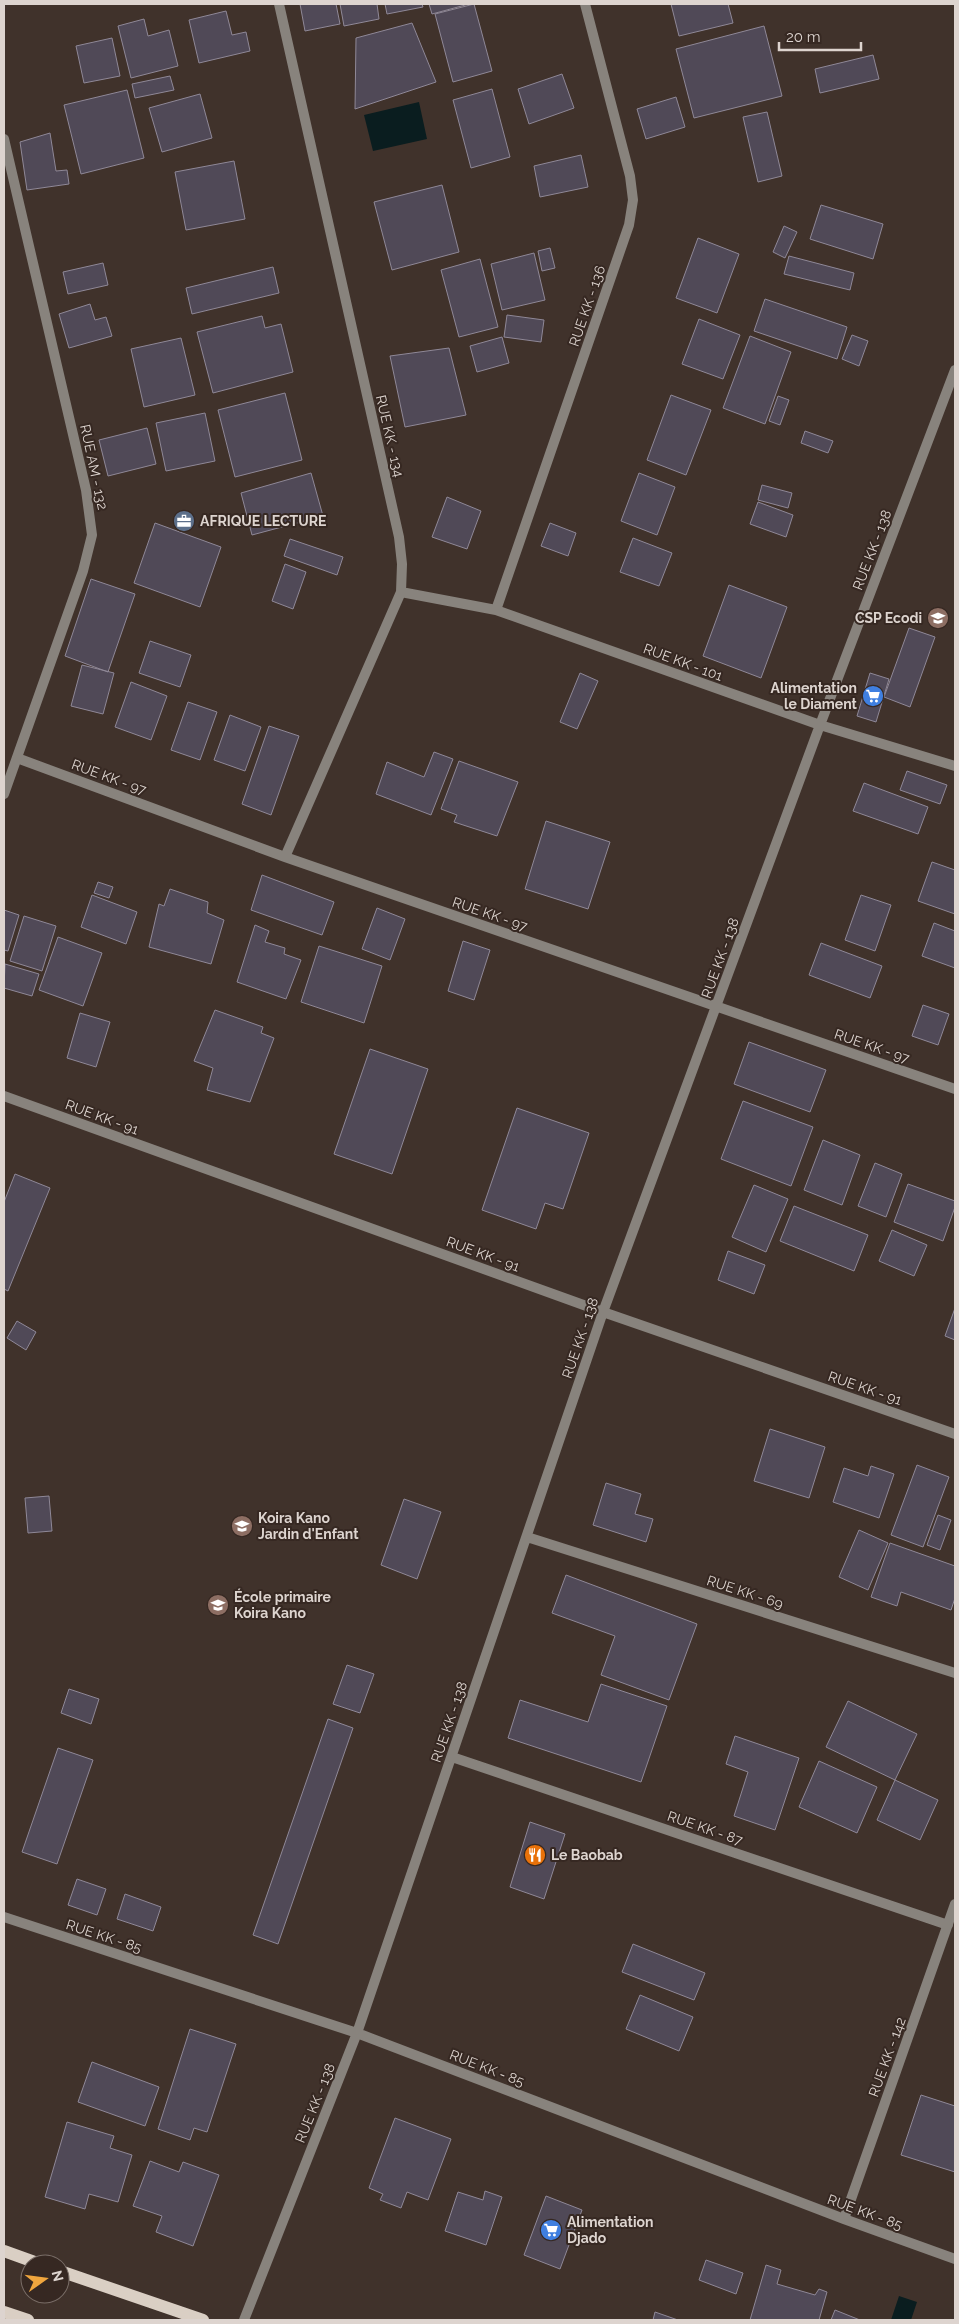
<svg xmlns="http://www.w3.org/2000/svg" width="959" height="2324" font-family="Raleway,sans-serif">
  <rect width="100%" height="100%" fill="#40322b"/>
  <!-- water -->
  <path fill="#0a1d1f" d="M419,102L427,139L373,151L364,115Z
    M899,2296L917,2302L911,2320H891Z"/>
  <!-- building -->
  <path fill="#504957" stroke="#8f8897" d="M300,4H336L340,24L305,31Z
    M340,4H377L379,19L344,26Z
    M385,4H422L423,7L387,14Z
    M429,4H469L432,14Z
    M474,4L492,71L453,82L435,14Z
    M671,4H728L733,23L679,36Z
    M226,11L232,35L246,32L250,51L199,63L189,20Z
    M144,19L148,36L169,30L178,66L131,78L118,26Z
    M412,23L436,82L355,109L356,38Z
    M764,26L782,96L694,118L676,49Z
    M112,38L120,76L84,83L76,46Z
    M873,55L879,79L820,93L815,69Z
    M562,74L574,108L529,124L518,89Z
    M170,76L174,90L135,98L132,84Z
    M492,89L510,157L471,168L453,100Z
    M127,90L144,158L81,174L64,105Z
    M200,94L212,138L162,152L149,108Z
    M676,97L685,127L646,139L637,109Z
    M767,112L782,176L758,182L743,117Z
    M50,133L56,171L67,170L69,184L27,190L20,142Z
    M581,155L588,187L540,197L534,166Z
    M234,161L245,219L186,230L175,172Z
    M442,185L459,252L392,270L374,202Z
    M821,205L883,224L873,259L810,239Z
    M784,226L797,232L785,258L773,252Z
    M698,238L739,254L717,313L676,298Z
    M550,248L555,268L542,271L538,251Z
    M534,253L545,300L502,310L491,264Z
    M789,256L854,273L850,290L784,274Z
    M480,259L498,327L459,337L441,270Z
    M103,263L108,285L68,294L63,272Z
    M273,267L279,293L192,314L186,288Z
    M765,299L847,327L837,359L754,331Z
    M90,304L95,320L106,317L112,336L69,348L59,314Z
    M507,315L544,320L541,342L504,337Z
    M262,316L265,328L281,324L293,372L213,393L197,332Z
    M699,319L740,335L723,379L682,364Z
    M852,335L868,341L859,366L842,359Z
    M750,336L791,352L765,424L723,408Z
    M502,337L509,363L477,372L470,346Z
    M181,338L195,395L144,407L131,349Z
    M449,348L466,415L405,427L390,356Z
    M285,393L302,460L235,477L218,410Z
    M671,395L711,410L686,475L647,460Z
    M778,396L789,400L780,425L769,421Z
    M205,413L215,461L166,471L156,423Z
    M147,428L156,464L108,476L99,440Z
    M805,431L833,441L828,453L801,443Z
    M311,473L323,516L252,535L241,493Z
    M639,473L675,487L657,535L621,521Z
    M762,485L792,493L788,508L758,500Z
    M447,497L481,511L467,549L432,537Z
    M758,502L793,515L786,537L750,524Z
    M155,523L221,547L200,607L134,583Z
    M550,523L576,533L568,556L541,546Z
    M633,538L672,553L659,586L620,572Z
    M290,539L343,557L337,575L284,556Z
    M285,564L306,572L293,609L272,601Z
    M91,579L135,594L108,672L65,656Z
    M729,585L787,607L761,678L703,656Z
    M909,628L935,637L910,707L884,697Z
    M150,641L191,655L180,687L139,673Z
    M82,665L114,673L103,714L71,706Z
    M580,673L598,681L577,729L560,722Z
    M870,673L889,679L876,722L857,716Z
    M131,682L167,696L151,740L115,727Z
    M188,702L217,712L200,760L171,750Z
    M230,715L261,727L245,771L214,760Z
    M269,726L299,736L271,815L242,804Z
    M434,752L453,759L431,815L376,794L387,762L424,777Z
    M459,761L518,782L497,836L454,822L457,815L441,809Z
    M907,771L947,785L940,804L900,790Z
    M864,783L928,807L918,834L853,811Z
    M546,821L610,842L588,909L525,889Z
    M932,862L955,870V914L918,901Z
    M262,875L334,902L322,935L251,910Z
    M98,882L113,887L109,898L94,893Z
    M170,889L208,902L207,913L224,920L211,964L149,947L159,904L164,906Z
    M92,895L137,912L126,944L81,927Z
    M861,895L891,905L875,951L845,940Z
    M377,908L405,919L390,960L362,949Z
    M4,910L19,915L8,951L4,950Z
    M24,916L56,926L42,971L10,961Z
    M934,923L955,931V968L922,956Z
    M255,925L269,931L265,942L285,948L284,954L301,960L286,999L237,982Z
    M58,937L102,953L83,1006L39,990Z
    M463,941L490,950L474,1000L448,991Z
    M821,943L882,966L870,998L809,975Z
    M319,946L382,966L364,1023L301,1002Z
    M5,964L39,974L32,996L4,988Z
    M923,1005L949,1014L938,1045L912,1036Z
    M215,1010L263,1027L261,1033L274,1038L250,1102L207,1090L213,1068L194,1061Z
    M80,1013L110,1022L96,1067L67,1058Z
    M749,1042L826,1070L810,1112L734,1084Z
    M370,1049L428,1069L392,1174L334,1154Z
    M743,1101L813,1127L791,1186L721,1159Z
    M517,1108L589,1133L563,1209L545,1203L536,1229L482,1210Z
    M823,1140L860,1155L842,1205L804,1190Z
    M875,1163L902,1174L886,1217L858,1206Z
    M15,1174L50,1188L8,1291L4,1289V1202Z
    M908,1184L955,1201V1207L943,1241L894,1222Z
    M754,1185L788,1199L766,1252L732,1237Z
    M794,1206L868,1235L854,1271L780,1241Z
    M892,1230L927,1245L914,1276L879,1261Z
    M728,1251L765,1265L754,1294L718,1280Z
    M955,1308V1340L945,1336Z
    M17,1321L36,1332L26,1350L7,1338Z
    M770,1429L825,1447L809,1498L754,1481Z
    M917,1465L949,1477L923,1547L891,1535Z
    M871,1466L894,1474L879,1518L833,1502L844,1468L868,1476Z
    M606,1483L641,1494L635,1514L653,1519L646,1542L593,1525Z
    M49,1496L52,1531L28,1533L25,1498Z
    M404,1499L441,1512L417,1579L381,1565Z
    M938,1515L951,1520L940,1550L927,1545Z
    M859,1530L888,1543L868,1590L839,1577Z
    M890,1543L955,1566V1598L951,1610L901,1592L897,1606L871,1597Z
    M566,1575L697,1624L669,1700L601,1675L615,1636L552,1613Z
    M347,1665L374,1674L360,1713L333,1704Z
    M601,1684L667,1706L641,1782L508,1738L520,1700L588,1722Z
    M69,1689L99,1699L91,1724L61,1713Z
    M848,1701L917,1734L895,1780L826,1747Z
    M328,1719L353,1728L278,1944L253,1935Z
    M735,1736L799,1758L775,1830L734,1816L748,1772L726,1764Z
    M58,1748L93,1760L57,1864L22,1852Z
    M819,1761L877,1787L857,1833L799,1807Z
    M895,1780L938,1800L920,1840L877,1820Z
    M530,1822L565,1834L544,1899L510,1887Z
    M77,1879L106,1889L97,1915L68,1905Z
    M125,1894L161,1907L153,1931L117,1919Z
    M633,1944L705,1973L694,2000L622,1972Z
    M640,1995L693,2017L679,2051L626,2029Z
    M190,2029L236,2044L207,2132L194,2128L190,2140L158,2129Z
    M92,2062L159,2087L145,2126L78,2102Z
    M921,2095L955,2106V2172L901,2155Z
    M395,2118L451,2139L428,2200L407,2192L401,2208L380,2200L383,2194L369,2188Z
    M67,2122L114,2136L110,2148L132,2155L118,2202L89,2194L85,2209L45,2197Z
    M150,2161L179,2172L183,2162L219,2175L193,2246L156,2232L162,2216L133,2206Z
    M485,2191L502,2197L486,2245L445,2231L458,2192L483,2200Z
    M546,2196L582,2210L560,2269L524,2255Z
    M706,2260L743,2273L736,2294L699,2280Z
    M766,2265L781,2270L777,2284L815,2295L819,2289L827,2292L819,2320H750Z
    M835,2310L860,2320H831Z
    M655,2312L678,2320H653Z"/>
  <g fill="none" stroke-linecap="round" stroke-linejoin="round">
    <!-- minor -->
    <path stroke="#88837d" stroke-width="10" d="M279,4L399,537L402,564L401,592L285,857
      M4,139L86,490L92,535L83,571L4,794
      M401,592L496,610L820,725L955,766
      M496,610L629,225L633,200L630,176L585,4
      M17,758L285,857L955,1089
      M4,1096L603,1312L955,1434
      M527,1537L955,1673
      M452,1757L948,1925
      M4,1917L357,2033L844,2219L955,2259
      M844,2219L955,1904
      M244,2320L357,2033L603,1312L820,725L955,370"/>
    <!-- primary -->
    <path stroke="#dacfc4" stroke-width="12" d="M4,2251L40,2264
      M60,2271L203,2320
      M4,2312L28,2320"/>
  </g>
  <!-- icons -->
  <defs>
    <g id="office-disc" transform="scale(1.125)"><circle r="9.5" fill="#5c6f8a" stroke="#362822"/><path d="M-6-3h4V-5.5h4V-3h4V5H-6ZM-1-4.5V-3h2v-1.5ZM-6 0V1H6V0Z" fill="#fff"/></g>
    <g id="school-disc" transform="scale(1.125)"><circle r="9.5" fill="#8d6e63" stroke="#362822"/><path d="M0-5L7-2L0 1L-7-2ZM-4 1L0 2.5L4 1V4Q0 6-4 4Z" fill="#fff"/></g>
    <g id="supermarket-disc" transform="scale(1.125)"><circle r="9.5" fill="#3f7fe0" stroke="#362822"/><path d="M-6-5.5h2.5l.6 2H6L4.5 2H-2.5L-4.4-4H-6ZM-1.5 3.2a1.3 1.3 0 1 0 .1 0ZM3 3.2a1.3 1.3 0 1 0 .1 0Z" fill="#fff"/></g>
    <g id="restaurant-disc" transform="scale(1.125)"><circle r="9.5" fill="#e8710a" stroke="#362822"/><path d="M-5-6h1v4h1v-4h1v4h1v-4h1v5L-1.5 .5V6h-2V.5L-5-1ZM5-6V6H3V1.5H1.5Q1.5-4 5-6Z" fill="#fff"/></g>
  </defs>
  <g fill-rule="evenodd">
    <use href="#office-disc" x="184" y="521"/>
    <use href="#school-disc" x="938" y="618"/>
    <use href="#supermarket-disc" x="873" y="696"/>
    <use href="#school-disc" x="242" y="1526"/>
    <use href="#school-disc" x="218" y="1605"/>
    <use href="#restaurant-disc" x="535" y="1855"/>
    <use href="#supermarket-disc" x="551" y="2230"/>
  </g>
  <g text-anchor="middle" dominant-baseline="central" stroke-width="4" stroke-linejoin="round" paint-order="stroke">
    <!-- street labels -->
    <g font-size="14" fill="#ddd4cf" stroke="#362822">
      <text transform="translate(587 306) rotate(-71)">RUE KK - 136</text>
      <text transform="translate(390 436) rotate(77)">RUE KK - 134</text>
      <text transform="translate(94 467) rotate(78)">RUE AM - 132</text>
      <text transform="translate(872 550) rotate(-69)">RUE KK - 138</text>
      <text transform="translate(683 662) rotate(20)">RUE KK - 101</text>
      <text transform="translate(109 777) rotate(20)">RUE KK - 97</text>
      <text transform="translate(490 914) rotate(19)">RUE KK - 97</text>
      <text transform="translate(720 958) rotate(-70)">RUE KK - 138</text>
      <text transform="translate(872 1046) rotate(19)">RUE KK - 97</text>
      <text transform="translate(102 1117) rotate(20)">RUE KK - 91</text>
      <text transform="translate(483 1254) rotate(20)">RUE KK - 91</text>
      <text transform="translate(580 1338) rotate(-71)">RUE KK - 138</text>
      <text transform="translate(865 1388) rotate(19)">RUE KK - 91</text>
      <text transform="translate(745 1592) rotate(18)">RUE KK - 69</text>
      <text transform="translate(449 1722) rotate(-71)">RUE KK - 138</text>
      <text transform="translate(705 1828) rotate(19)">RUE KK - 87</text>
      <text transform="translate(104 1936) rotate(18)">RUE KK - 85</text>
      <text transform="translate(887 2057) rotate(-70)">RUE KK - 142</text>
      <text transform="translate(487 2068) rotate(21)">RUE KK - 85</text>
      <text transform="translate(315 2103) rotate(-68)">RUE KK - 138</text>
      <text transform="translate(865 2212) rotate(20)">RUE KK - 85</text>
    </g>
    <!-- poi labels -->
    <g font-size="14" font-weight="bold" fill="#ddd4cf" stroke="#362822" text-anchor="start">
      <text x="200" y="521">AFRIQUE LECTURE</text>
      <text x="922" y="618" text-anchor="end">CSP Ecodi</text>
      <text x="857" y="688" text-anchor="end">Alimentation<tspan x="857" dy="16">le Diament</tspan></text>
      <text x="258" y="1518">Koira Kano<tspan x="258" dy="16">Jardin d'Enfant</tspan></text>
      <text x="234" y="1597">École primaire<tspan x="234" dy="16">Koira Kano</tspan></text>
      <text x="551" y="1855">Le Baobab</text>
      <text x="567" y="2222">Alimentation<tspan x="567" dy="16">Djado</tspan></text>
    </g>
  </g>
  <!-- border -->
  <rect width="959" height="2324" fill="none" stroke="#ddd4cf" stroke-width="10"/>
  <!-- north arrow -->
  <g transform="translate(45 2279) rotate(76)"><circle r="24" fill="#362822" stroke="#796d67"/>
  <path d="M0-4L9 19L0 12L-9 19Z" fill="#f0a63e"/>
  <text y="-8" font-size="14" font-weight="bold" text-anchor="middle" fill="#ddd4cf">N</text>
  </g>
  <!-- scale -->
  <path d="M779 42v8h82v-8" fill="none" stroke="#ddd4cf" stroke-width="2.5"/>
  <text x="786" y="42" font-size="15" fill="#ddd4cf" stroke="#362822" stroke-width="4" paint-order="stroke">20 m</text>
</svg>
